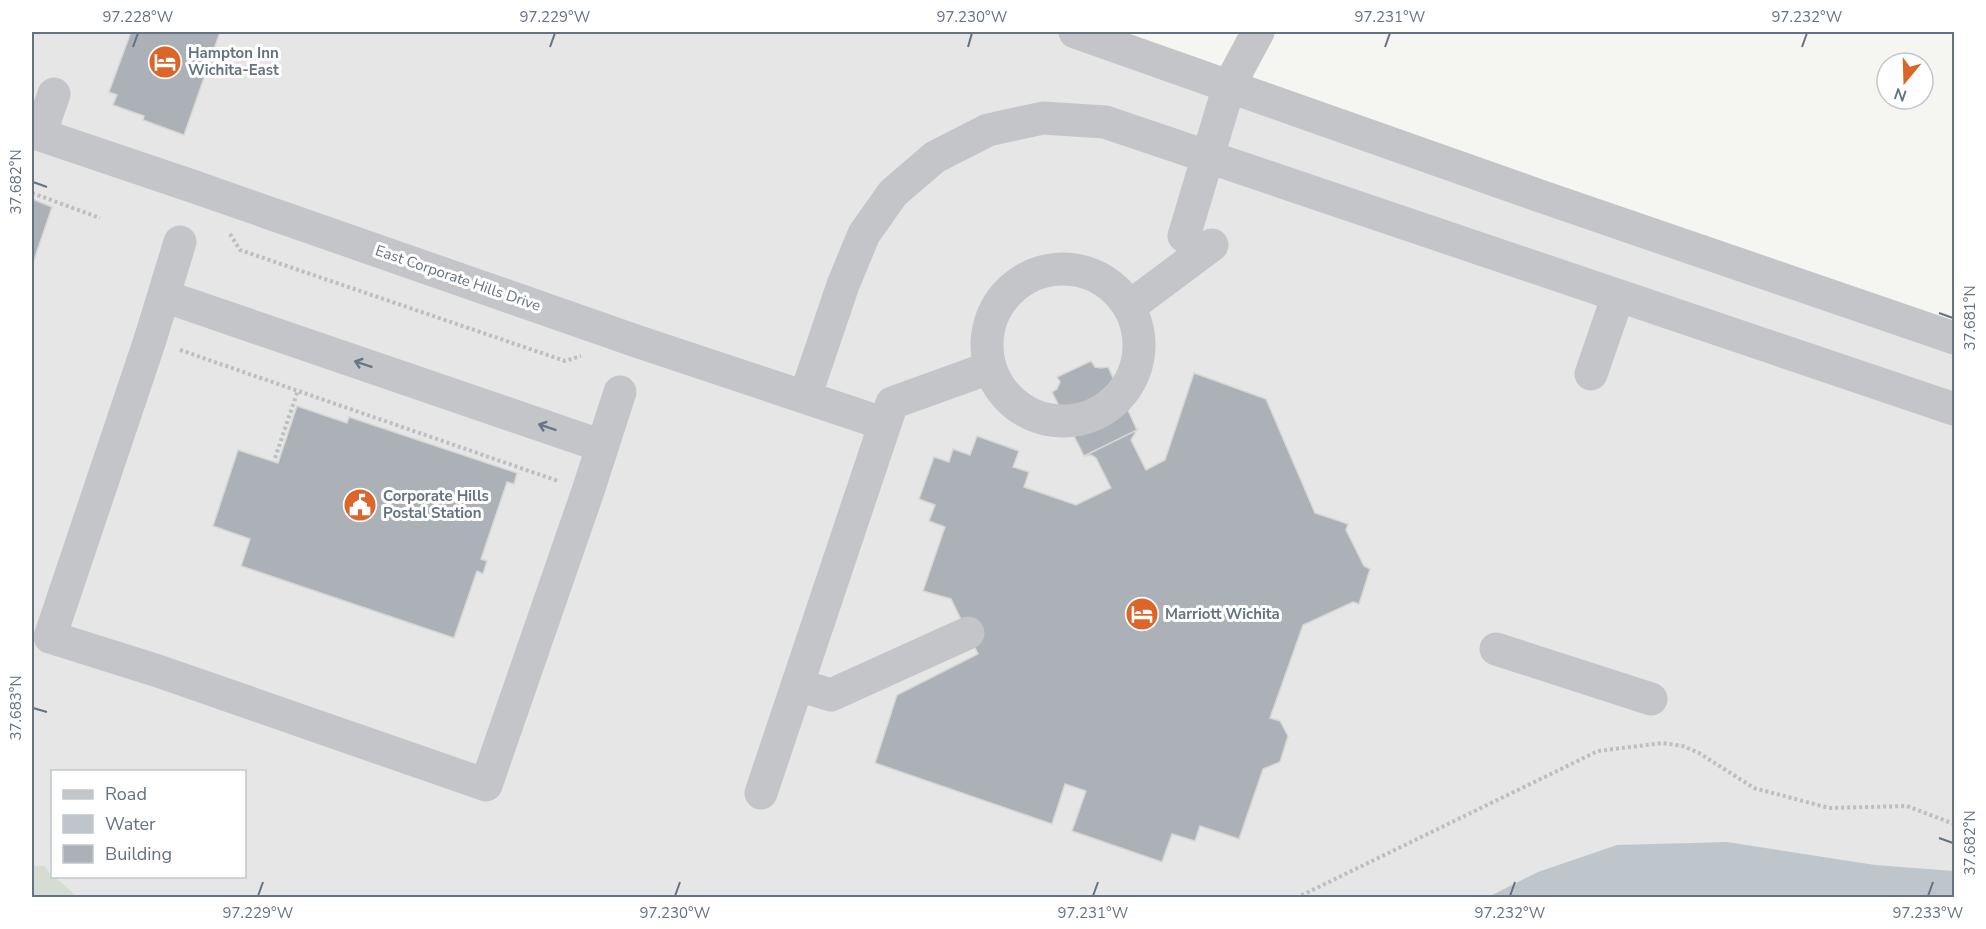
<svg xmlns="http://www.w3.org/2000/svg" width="1986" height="929" font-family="'Nunito Sans',sans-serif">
  <rect width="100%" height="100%" fill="#f5f5f1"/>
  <!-- built -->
  <path fill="#e5e6e5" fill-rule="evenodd" d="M32,32H1076L1954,336V897H32ZM52,772H244V876H52Z"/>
  <!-- green -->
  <path fill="#d5dcd2" d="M32,866H44L52,876L55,877L77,897H32Z"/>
  <!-- water -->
  <path fill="#bec6cc" d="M1727,842L1875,865L1954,871V897H1488L1538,872L1617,845Z"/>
  <!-- building -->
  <path fill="#abb1b7" stroke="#d6d6d4" stroke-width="1.5" d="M131,32H220L184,135L143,120L144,116L113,105L117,95L109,92Z
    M32,199L52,207L32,266Z
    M1091,361L1095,367L1101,368L1108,367L1137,430L1084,456L1052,392L1057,389L1060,382L1057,377Z
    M1194,373L1266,399L1315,513L1348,524L1346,530L1364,566L1370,569L1359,604L1353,602L1303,625L1270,718L1280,721L1288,736L1280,762L1263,769L1239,839L1200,826L1195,841L1172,834L1162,862L1072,831L1086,791L1065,784L1052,824L875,763L897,695L978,654L951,599L923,591L945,527L929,521L935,505L919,499L934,457L949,462L953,449L970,455L977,436L1019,451L1013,467L1029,472L1024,487L1076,505L1111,488L1096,458L1091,455L1084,456L1137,430L1131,440L1146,470L1165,460Z
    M297,406L347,423L349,417L517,473L514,484L507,482L481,559L487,561L483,574L477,571L454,638L241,566L250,539L213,526L238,450L278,463Z"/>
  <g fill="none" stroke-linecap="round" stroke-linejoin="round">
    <!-- path -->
    <path stroke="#bcbec0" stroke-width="4" stroke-dasharray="3 3" stroke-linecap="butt" d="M32,193L100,218
      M230,234L240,250L565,361L581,356
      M180,350L558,481
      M275,458L298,390
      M1296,898L1598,751L1662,743L1683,746L1699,753L1754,788L1829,808L1907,806L1954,824"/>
    <!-- minor -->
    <path stroke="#c3c5c9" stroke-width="33" d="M1075,32L1540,196L1954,338
      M32,132L189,185L636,341L885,424
      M40,134L54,94
      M1184,236L1229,86L1258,32
      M180,242L150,340L50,637L158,671L486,785L588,491L620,392
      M987 345a76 76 0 1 1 152 0a76 76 0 1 1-152 0Z
      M164,296L602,446
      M1129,307L1212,245
      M1591,374L1618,296
      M805,397L843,285L864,234L893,193L935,157L988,130L1043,118L1105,122L1954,409
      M1496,649L1651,699
      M798,685L831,695L968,633
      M761,793L892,403L989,368"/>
  </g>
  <!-- one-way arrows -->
  <defs><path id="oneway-shaft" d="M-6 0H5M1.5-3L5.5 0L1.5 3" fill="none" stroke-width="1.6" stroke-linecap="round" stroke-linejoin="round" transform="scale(1.5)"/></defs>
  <g stroke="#6a7685">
    <use href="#oneway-shaft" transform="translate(363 364) rotate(-161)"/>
    <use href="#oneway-shaft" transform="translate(547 427) rotate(-161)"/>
  </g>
  <!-- ticks -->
  <path fill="none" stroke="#657281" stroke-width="2" d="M133,47L138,33M550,47L555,33M968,47L972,33M1385,47L1390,33M1802,47L1807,33M33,182L47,187M1939,313L1953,318M33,708L47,712M1939,838L1953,843M258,896L263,882M675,896L680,882M1093,896L1098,882M1510,896L1515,882M1928,896L1933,882"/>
  <!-- icons -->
  <defs>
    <g id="hotel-disc" transform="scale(1.725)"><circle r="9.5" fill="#dc652a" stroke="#fff"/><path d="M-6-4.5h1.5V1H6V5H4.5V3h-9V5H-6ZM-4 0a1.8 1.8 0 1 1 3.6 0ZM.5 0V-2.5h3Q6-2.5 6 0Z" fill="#fff"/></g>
    <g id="civic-disc" transform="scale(1.725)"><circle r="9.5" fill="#dc652a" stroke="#fff"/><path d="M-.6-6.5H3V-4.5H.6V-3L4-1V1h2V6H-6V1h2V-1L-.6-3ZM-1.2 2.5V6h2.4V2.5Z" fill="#fff"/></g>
  </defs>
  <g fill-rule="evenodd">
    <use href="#hotel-disc" x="165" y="62"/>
    <use href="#civic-disc" x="360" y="505"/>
    <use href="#hotel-disc" x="1142" y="614"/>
  </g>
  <g text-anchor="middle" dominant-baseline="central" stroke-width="6" stroke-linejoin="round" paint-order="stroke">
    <!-- poi labels -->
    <g font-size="15" font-weight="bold" fill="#657281" stroke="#fff" text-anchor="start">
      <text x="188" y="53">Hampton Inn<tspan x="188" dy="17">Wichita-East</tspan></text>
      <text x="383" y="496">Corporate Hills<tspan x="383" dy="17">Postal Station</tspan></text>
      <text x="1165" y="614">Marriott Wichita</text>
    </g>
    <!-- street labels -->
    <g font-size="15" fill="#657281" stroke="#fff">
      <text transform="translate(458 278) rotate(19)">East Corporate Hills Drive</text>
    </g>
  </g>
  <!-- border -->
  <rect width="1986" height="929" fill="none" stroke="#ffffff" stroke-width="66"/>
  <!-- legend -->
  <rect x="51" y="770" width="195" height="108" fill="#ffffff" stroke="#c1c7cd" stroke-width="1.5"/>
  <rect x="63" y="790" width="30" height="9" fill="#c3c5c9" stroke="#c1c7cd" stroke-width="1.5"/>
  <text x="105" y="800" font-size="18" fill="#657281">Road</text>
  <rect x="63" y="815" width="30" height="18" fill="#bec6cc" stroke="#c1c7cd" stroke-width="1.5"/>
  <text x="105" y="830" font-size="18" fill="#657281">Water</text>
  <rect x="63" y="845" width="30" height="18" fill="#abb1b7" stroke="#c1c7cd" stroke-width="1.5"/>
  <text x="105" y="860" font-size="18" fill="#657281">Building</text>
  <!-- north arrow -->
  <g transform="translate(1905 81) rotate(199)"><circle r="28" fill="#ffffff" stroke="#c1c7cd" stroke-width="1.5"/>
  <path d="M0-4.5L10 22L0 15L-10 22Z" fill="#dc652a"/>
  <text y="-9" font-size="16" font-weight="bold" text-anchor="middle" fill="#657281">N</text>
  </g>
  <rect x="33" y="33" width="1920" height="863" fill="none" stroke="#657281" stroke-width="2"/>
  <g font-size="15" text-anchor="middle" fill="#657281">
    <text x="138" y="22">97.228°W</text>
    <text x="555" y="22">97.229°W</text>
    <text x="972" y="22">97.230°W</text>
    <text x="1390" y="22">97.231°W</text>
    <text x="1807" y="22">97.232°W</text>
    <text transform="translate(16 182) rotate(-90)" y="5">37.682°N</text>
    <text transform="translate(1970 318) rotate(-90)" y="5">37.681°N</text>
    <text transform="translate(16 708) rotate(-90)" y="5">37.683°N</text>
    <text transform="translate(1970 843) rotate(-90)" y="5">37.682°N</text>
    <text x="258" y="918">97.229°W</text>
    <text x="675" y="918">97.230°W</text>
    <text x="1093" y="918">97.231°W</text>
    <text x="1510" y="918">97.232°W</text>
    <text x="1928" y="918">97.233°W</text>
  </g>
</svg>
